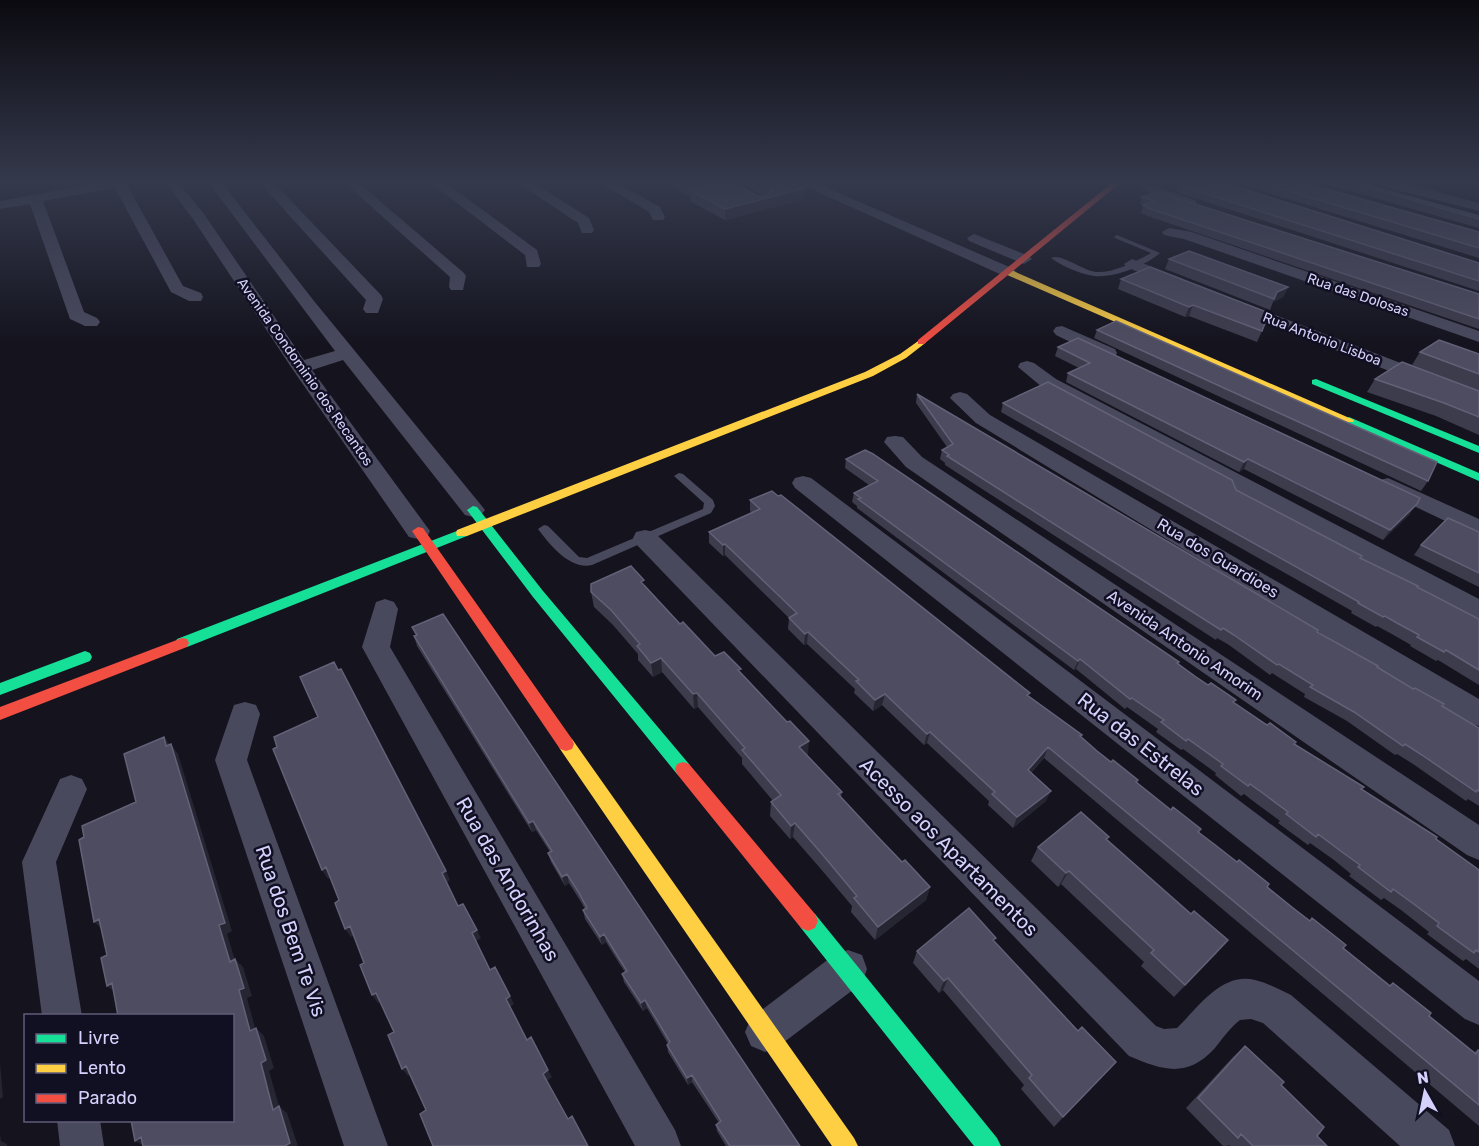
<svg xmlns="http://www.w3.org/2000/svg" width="1479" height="1146" font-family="Rubik,sans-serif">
  <rect width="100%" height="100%" fill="#14131e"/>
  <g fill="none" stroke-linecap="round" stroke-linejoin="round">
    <!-- lane -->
    <path fill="#49495e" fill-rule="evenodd" d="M1117,235L1160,253C1145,266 1114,278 1094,276C1080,274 1062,266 1051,258C1061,253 1083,271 1096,272C1114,273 1135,262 1151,253L1115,238L1114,237Z
      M679,473L683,474L713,500L715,506L711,513L592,565C570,570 550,545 538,529L544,525L548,526L579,557L587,558L703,509L704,503L674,476Z"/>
    <!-- street -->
    <path fill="#49495e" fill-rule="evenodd" d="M97,183H126L183,286L201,293L203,297L201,301H189L171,292L115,188L43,201L84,312L97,318L100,322L97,326H85L70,319L30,204L0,209V201Z
      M166,183H179L204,214L304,360L335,351L209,183H222L314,301L481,505L485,510L481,515L473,517L465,515L343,360L312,370L430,531L427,537L418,539L409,537L291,367L193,219Z
      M260,183H274L381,295L383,299L378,313H366L363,309L366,300Z
      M345,183H359L464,273L466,276L463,290H451L449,287L450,277Z
      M431,183H446L537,250L541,264L539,267H527L525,255Z
      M518,183H534L589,218L594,230L592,233H582L578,223Z
      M601,183H617L660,207L665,217L663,220H653L649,212Z
      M798,183H816L1014,269L1016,272L1014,275H1002Z
      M1381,183H1404L1479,203V211L1382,186Z
      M1144,184C1152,183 1184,197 1195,200L1197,203L1190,207C1174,203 1154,199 1142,187Z
      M1169,228L1192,232L1479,331V342L1184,239L1164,235L1162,232Z
      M974,234L1029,256L1032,259L1024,264L1019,262L969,241L967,238Z
      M1132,259L1183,279L1185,282L1177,287L1171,285L1126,267L1124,264Z
      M1236,300L1479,393V406L1230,309L1228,305L1230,301Z
      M1062,326L1115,349L1117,353L1115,357H1101L1056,335L1053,331L1056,327Z
      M1027,361L1034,363L1056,379L1479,599V621L1470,618L1042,387L1018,367L1020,363Z
      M960,392L967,394L990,415L1479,699V726L1468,723L976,423L950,398L953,394Z
      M895,436L903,437L922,457L1479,825V860L1467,855L906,467L884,442L887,437Z
      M803,476L811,478L1479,981V1025L1465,1019L795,488L792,483L795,478Z
      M1388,478L1479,519V537L1380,490L1377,485L1380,480Z
      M645,530L654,532L1156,1026L1164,1029L1177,1028C1198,1008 1221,972 1255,980C1268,983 1280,990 1291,995L1449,1130L1455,1146H1400L1263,1023L1251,1019L1240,1020C1230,1028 1223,1038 1215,1048C1187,1079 1162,1070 1129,1056L636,544L633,538L636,532Z
      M385,599L394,602L398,609L390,647L675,1130L681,1146H635L362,647L376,602Z
      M245,702L256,705L260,714L247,760L388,1146H344L215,760L234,705Z
      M71,775L82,779L87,789L56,862L82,1016H42L22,862L60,779Z
      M848,950L862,955L867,969L862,983L779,1046L765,1052L751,1046L745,1032L751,1018L834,955Z
      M57,1120H100L104,1146H60Z"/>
    <!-- fast -->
    <path fill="#16e098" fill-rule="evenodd" d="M1316,379L1479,446V453L1312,384V380Z
      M1349,417L1479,473V481L1345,422L1344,420Z
      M473,506L477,507L543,591L689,764L691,769L689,774L683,776L677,774L533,597L467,510Z
      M462,529L467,530L468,533L467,536L187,647H177L175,643L177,639Z
      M85,651L90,653L92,657L90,661L0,695V683Z
      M808,911L815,914L997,1138L1001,1146H974L801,928L798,921L801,914Z"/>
    <!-- slow -->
    <path fill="#ffcf43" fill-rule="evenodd" d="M1005,270H1011L1354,420L1353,422H1345L1005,274Z
      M921,339L926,342L924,344L906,358L873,376L467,536H457L456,533L457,530L865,372L900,354Z
      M566,737L572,739L854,1138L858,1146H832L560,749L558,744L560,739Z"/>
    <!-- jam -->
    <path fill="#f24e42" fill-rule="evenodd" d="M1112,183H1120L924,344H918V340Z
      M418,527L423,528L572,739L574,744L572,749L566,751L560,749L412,531Z
      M182,638L187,639L189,643L187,647L0,720V707Z
      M683,762L689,764L815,914L818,921L815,928L808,931L801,928L677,774L675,769L677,764Z"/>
  </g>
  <!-- wall -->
  <path fill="#3d3c4d" d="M665,183H734L758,196L765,197L740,183H794L804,199L725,220L690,201V196Z
    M1236,183H1305L1479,232V258Z
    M1323,183H1360L1479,216V228Z
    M1178,185L1479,263V291L1176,192Z
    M1142,197L1479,294V329L1145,215L1141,213L1143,205L1140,204Z
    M1169,259L1288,287L1283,297L1273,302L1270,310L1165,269Z
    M1150,267L1262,331L1257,342L1189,316L1185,317L1118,289L1121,279Z
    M1097,330L1428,481L1421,491L1094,338Z
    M1058,347L1410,514L1383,540L1244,469L1239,472L1066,382L1068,373L1079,368L1055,356Z
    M1420,352L1479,354V435L1436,416L1367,392L1375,379L1474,389L1412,365Z
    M917,394L1479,728V806L1468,799L1466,801L1413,764L1397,754L1395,755L1347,721L1304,697L1305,694L1272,673L1270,675L1229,645L1217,638L1216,640L945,465V463L940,459L942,450L947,447L916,403Z
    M1003,403L1236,490L1361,558L1479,619V685L1438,660L1436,661L1410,646L1411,645L1390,633L1377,626L1376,627L1351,613L1352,611L1001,412Z
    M846,459L1178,664L1479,870V969L1466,959L1463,961L1427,934L1429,932L1401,910L1384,898L1381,900L1349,876L1351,874L1334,860L1310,843L1308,845L1278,823L1280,821L1257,804L1244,794L1241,796L1215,775L1216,773L1183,749L1181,750L1156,732L1158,729L1127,707L1125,709L1076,669L1074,670L857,508V506L852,502L854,493L869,485L845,468Z
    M750,500L1029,696L1171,810L1201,829L1199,832L1390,985L1393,983L1429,1016L1474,1052L1478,1050L1479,1051V1126L1044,758L1031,773L1046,801L1013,828L988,805L989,801L927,743L924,745L882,705L873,711L854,693L855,689L807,644L804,645L788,629L789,618L725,555L723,556L709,543V532L752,513L750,511Z
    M1479,532V587L1414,555L1421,545Z
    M645,585L680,624L715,656L741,674L807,755L842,792L841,797L902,862L930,887L926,900L875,940L851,912L852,906L820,868L793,837L790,839L770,816L771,802L773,801L742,764V758L698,707L694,709L662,672L653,677L638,660V654L613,625L594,607L591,592Z
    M412,627L800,1146H726L717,1131L716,1125L719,1123L692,1082L688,1085L668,1052L667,1045L668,1044L647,1008L643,1011L624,982L622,974L625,972L619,963L606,942L602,945L585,919L583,910L585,909L581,902L569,883L565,886L551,862L548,853L550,852L536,830L532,832L417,646L414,636H416Z
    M1109,837L1107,840L1217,953L1174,997L1141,966L1144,962L1061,884L1058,887L1031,861L1038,847Z
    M994,942L1078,1031L1116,1062L1054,1127L1021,1089L1024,1085L943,990L939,993L913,963L917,951Z
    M1245,1046L1281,1085L1317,1136L1327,1146H1230L1229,1145L1227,1146H1223L1186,1108L1233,1057Z"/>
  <!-- shaded-wall -->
  <path fill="#262532" d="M805,188L804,199L725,220V209Z
    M1288,287L1283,297L1273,302L1277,292Z
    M1193,305L1189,316L1185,317L1189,307Z
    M1248,459L1244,469L1239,472L1244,462Z
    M1417,504L1410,514L1383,540L1390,530Z
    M725,544V555L723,556V545Z
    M808,632L807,644L804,645L805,634Z
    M661,658L662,672L653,677L651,663Z
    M1080,659L1076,669L1074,670L1078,661Z
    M697,693L698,707L694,709L693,694Z
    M885,694L882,705L873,711L875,700Z
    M930,732L927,743L924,745L927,734Z
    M164,737L171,746H166Z
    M809,741L808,755L798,761L799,747Z
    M171,744L178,754L232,931L227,934L238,970L230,962Z
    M1048,747L1044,758L1023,781L1028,770Z
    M1051,791L1046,801L1013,828L1017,817Z
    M533,821L536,830L532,832L529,823Z
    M795,823L793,837L790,839L791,826Z
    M326,867L332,876L328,879L322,870Z
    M446,871L450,880L447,882L442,873Z
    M1069,871L1061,884L1058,887L1066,873Z
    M567,874L569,883L565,886L562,877Z
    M930,887L926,900L875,940L878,927Z
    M99,919L104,930L94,922Z
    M350,926L356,935L351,937L345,929Z
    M477,930L481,938L476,941L472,933Z
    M604,934L606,942L602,945L600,937Z
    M1228,940L1217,953L1174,997L1185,985Z
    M235,959L243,967L252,996L247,998L258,1039L250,1031L239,990Z
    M948,978L943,990L939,993L944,981Z
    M112,983L117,994L107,986Z
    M376,993L382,1001L378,1003L372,995Z
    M510,996L514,1004L510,1007L506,999Z
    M645,1000L647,1008L643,1011L641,1003Z
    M256,1028L264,1036L274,1068L269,1071L282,1116L273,1110L261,1063Z
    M1116,1062L1106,1073L1054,1127L1063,1117Z
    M0,1063L3,1097L0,1099Z
    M406,1066L412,1073L408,1076L402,1069Z
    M548,1070L552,1077L547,1081L543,1074Z
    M692,1075V1082L688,1085L687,1078Z
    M279,1106L287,1113L298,1146H285Z
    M0,1134L1,1141L7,1144V1146H0Z
    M141,1137L144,1146L135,1141Z"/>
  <!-- building -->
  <path fill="#4e4c60" stroke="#636178" stroke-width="1.5" d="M685,183H734L758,196L765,197L773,190L760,183H794L805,188L725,209L689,190L696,189Z
    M1182,183H1225L1479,263V281L1178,185Z
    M1262,183H1305L1479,232V248Z
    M1352,183H1360L1479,216V219Z
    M1157,192L1479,294V319L1148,208L1143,205L1155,201L1142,197Z
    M1189,251L1288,287L1277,292L1274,299L1169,259Z
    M1150,267L1269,313L1262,331L1193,305L1189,307L1121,279Z
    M1116,321L1437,462L1428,481L1097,330Z
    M1078,338L1420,498L1417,504L1390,530L1248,459L1244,462L1068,373L1090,363L1058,347Z
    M1439,340L1479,354V374L1420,352Z
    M1402,362L1479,391V417L1444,403L1375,379Z
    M1048,382L1232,480L1236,490L1362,556L1360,558L1418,586L1417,587L1479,619V670L1446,650L1444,652L1417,637L1419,635L1397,623L1385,616L1383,617L1358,603L1359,602L1003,403Z
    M917,394L1318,630L1317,632L1378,666L1377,667L1413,689L1415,688L1444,704L1442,706L1479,728V791L1477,790L1476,792L1422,755L1405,744L1403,746L1354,712L1310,687L1313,685L1279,664L1277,665L1234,635L1223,628L1221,630L947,456L949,455L942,450L953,444Z
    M865,450L873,454L1179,662L1177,663L1196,677L1208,685L1211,683L1236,700L1233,702L1267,725L1270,723L1296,742L1294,744L1364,787L1361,789L1437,837L1436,839L1479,870V952L1476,950L1474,953L1437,926L1439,923L1411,902L1393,889L1391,892L1358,867L1360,865L1342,852L1318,834L1316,837L1286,814L1288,812L1264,794L1250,784L1248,786L1221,766L1223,764L1188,739L1186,741L1161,722L1164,720L1132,698L1130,699L1080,659L1078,661L858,499L861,498L854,493L878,481L846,459Z
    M772,491L778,496L781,495L1030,693L1027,695L1082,735L1080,736L1097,751L1111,762L1113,760L1138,780L1136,782L1171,810L1173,807L1201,829L1198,832L1214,844L1237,862L1239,860L1269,884L1267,887L1293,908L1310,921L1312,918L1346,945L1343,948L1390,986L1393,983L1431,1013L1429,1016L1476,1054L1478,1050L1479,1051V1105L1048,747L1028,770L1051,791L1017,817L992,794L995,792L930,732L927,734L885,694L875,700L856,681L859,680L808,632L805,634L789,618L797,613L725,544L723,545L709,532L760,509L750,500Z
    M1448,518L1479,532V573L1421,545Z
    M631,566L644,580L641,582L680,624L683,622L715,656L724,652L741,669L738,670L787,722L790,721L809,741L799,747L842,792L838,794L877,836L902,862L905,860L930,887L878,927L854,898L857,896L822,854L795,823L791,826L771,802L781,795L742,750L745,748L697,693L693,694L661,658L651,663L637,646L640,644L611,610L591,592V584Z
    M443,614L800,1146H730L716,1125L721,1121L692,1075L687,1078L667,1045L670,1042L645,1000L641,1003L622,974L627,971L617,955L604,934L600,937L583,910L587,908L579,893L567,874L562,877L548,853L552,851L533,821L529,823L414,636L417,635L412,627Z
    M334,662L338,670L341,669L446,871L442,873L458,906L463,904L477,930L472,933L490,970L495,967L510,996L506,999L527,1040L531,1037L548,1070L543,1074L568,1119L572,1116L588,1146H433L420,1114L426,1110L406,1066L402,1069L388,1035L394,1032L376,993L372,995L360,965L364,963L350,926L345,929L335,903L339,900L326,867L322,870L273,749L277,747L274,737L318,717L300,677Z
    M164,737L166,746L171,744L225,923L219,925L230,962L235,959L244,988L239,990L250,1031L256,1028L266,1060L261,1063L273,1110L279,1106L290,1143L285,1146H143L141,1137L135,1141L131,1120H232V1016H118L112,983L107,986L101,958L107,955L99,919L94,922L79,840L84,837L82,826L136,802L124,754Z
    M1081,812L1109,837L1106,839L1191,914L1194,911L1228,940L1185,985L1151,953L1154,950L1069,871L1066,873L1038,847Z
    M969,908L996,938L993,940L1078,1031L1082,1027L1116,1062L1063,1117L1029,1078L1032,1075L948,978L944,981L917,951Z
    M1245,1046L1284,1082L1281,1085L1324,1127L1317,1136L1327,1146H1253L1241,1134L1238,1138L1198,1098Z"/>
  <!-- sky -->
  <linearGradient id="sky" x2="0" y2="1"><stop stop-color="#0b0a10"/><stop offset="0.53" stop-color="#34394c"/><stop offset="1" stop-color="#34394c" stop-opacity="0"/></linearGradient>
  <rect width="1479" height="344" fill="url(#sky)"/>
  <g text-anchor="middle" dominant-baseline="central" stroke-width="5" stroke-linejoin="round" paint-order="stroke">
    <!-- far-street labels -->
    <g font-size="14" fill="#d4d2fc" stroke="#110f22">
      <text transform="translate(1358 295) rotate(19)">Rua das Dolosas</text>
      <text transform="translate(1322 339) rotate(21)">Rua Antonio Lisboa</text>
      <text transform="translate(305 372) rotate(55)">Avenida Condominio dos Recantos</text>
    </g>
    <!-- street labels -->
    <g font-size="16" fill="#d4d2fc" stroke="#110f22">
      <text transform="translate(1218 558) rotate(31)">Rua dos Guardioes</text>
      <text transform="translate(1185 645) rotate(34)">Avenida Antonio Amorim</text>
    </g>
    <!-- near-street labels -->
    <g font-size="20" fill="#d4d2fc" stroke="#110f22">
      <text transform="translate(1141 744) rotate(38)">Rua das Estrelas</text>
      <text transform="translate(949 847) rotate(45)">Acesso aos Apartamentos</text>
      <text transform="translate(508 879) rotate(60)">Rua das Andorinhas</text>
      <text transform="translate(291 931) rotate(71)">Rua dos Bem Te Vis</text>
    </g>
  </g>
  <!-- legend -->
  <rect x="24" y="1014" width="210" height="108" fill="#110f22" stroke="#5f5d79" stroke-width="1.5"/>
  <rect x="36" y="1034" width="30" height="9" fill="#16e098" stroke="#5f5d79" stroke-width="1.5"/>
  <text x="78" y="1044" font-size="18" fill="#d4d2fc">Livre</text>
  <rect x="36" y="1064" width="30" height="9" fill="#ffcf43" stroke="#5f5d79" stroke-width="1.5"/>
  <text x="78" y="1074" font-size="18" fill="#d4d2fc">Lento</text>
  <rect x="36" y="1094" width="30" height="9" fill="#f24e42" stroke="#5f5d79" stroke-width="1.5"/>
  <text x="78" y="1104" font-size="18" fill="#d4d2fc">Parado</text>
  <!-- north arrow -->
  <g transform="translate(1425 1092) rotate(351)" stroke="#110f22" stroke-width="4.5" paint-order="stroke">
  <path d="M0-4.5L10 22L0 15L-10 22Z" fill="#d4d2fc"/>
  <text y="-9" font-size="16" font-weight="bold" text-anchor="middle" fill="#d4d2fc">N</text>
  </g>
</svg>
